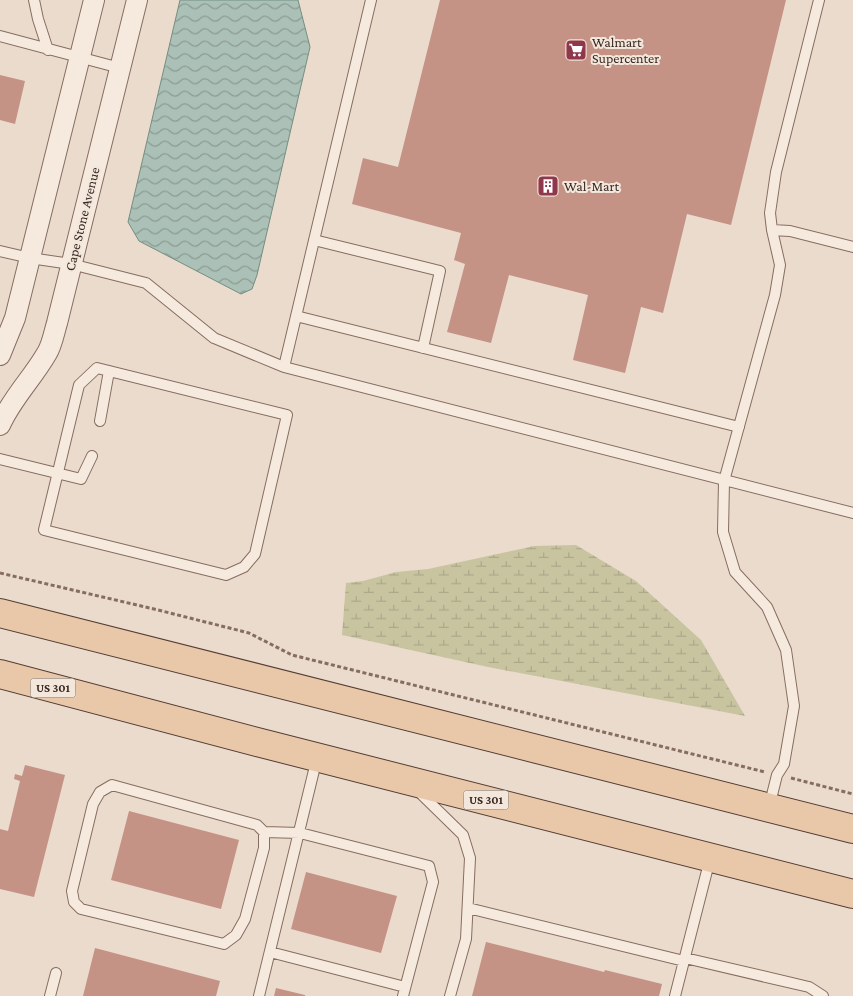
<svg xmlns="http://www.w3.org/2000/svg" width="853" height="996" font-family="'Crimson Pro',serif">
  <defs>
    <pattern id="wetland-marsh" width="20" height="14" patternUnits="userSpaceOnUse" patternTransform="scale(1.25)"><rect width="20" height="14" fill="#c8c4a0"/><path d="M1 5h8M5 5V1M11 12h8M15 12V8" fill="none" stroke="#ada88a"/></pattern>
    <pattern id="water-waves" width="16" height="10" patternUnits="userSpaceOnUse" patternTransform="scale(1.25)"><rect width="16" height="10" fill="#abc0b6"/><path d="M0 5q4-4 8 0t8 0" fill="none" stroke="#8c9c94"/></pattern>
  </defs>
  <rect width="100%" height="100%" fill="#ebdbcc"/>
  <!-- wetland -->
  <path fill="url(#wetland-marsh)" d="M576,545L636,581L701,640L745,716L488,667L342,635L346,583L363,581L396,572L428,569L534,546Z"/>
  <!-- water -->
  <path fill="url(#water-waves)" stroke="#738e81" d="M180,0H298L310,47L257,275L252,289L241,294L139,241L128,222Z"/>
  <!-- building -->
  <path fill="#c59286" d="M440,0H786L731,225L687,214L663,313L641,307L625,373L573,360L588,295L509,275L491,343L447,332L465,264L454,260L461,233L352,204L363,158L398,167Z
    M0,75L25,81L15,124L0,120Z
    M25,765L65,775L34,897L0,889V829L8,831L20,781L14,779L15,774L22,776Z
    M129,811L239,840L221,909L111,880Z
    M306,872L397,896L381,953L291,929Z
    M486,942L604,972L605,970L662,984L659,996H472Z
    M95,948L220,981L216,996H83Z
    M276,988L305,995V996H274Z"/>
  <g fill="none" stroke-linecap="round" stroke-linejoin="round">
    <!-- lane casing -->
    <g stroke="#866d61" stroke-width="12">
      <path id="lane" d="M34,0L38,19L48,50
        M371,0L284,367L853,513
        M0,36L120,68
        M772,230L790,231L853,247
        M314,240L440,271L423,348
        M0,251L30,258L71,264L146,283L214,338L284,367
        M296,316L739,427
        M97,368L287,415L255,554L244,567L226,575L44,530L79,385Z
        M100,421L109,371
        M0,459L81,479L92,456
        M112,785L239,820L257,825L264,832V848L245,919L236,935L224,944L81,909L74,902L72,891L93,804L100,792Z
        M417,790L463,835L470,858L466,939L450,996
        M769,807L777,775L784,764L794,706L786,650L767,607L735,572L723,532L724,481L775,295L780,265L772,230L770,213L776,172L819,0
        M264,832L300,833L429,866L433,882L403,996
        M468,908L684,961
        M270,952L405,987
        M685,958L809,987L823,996
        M50,996L56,973
        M259,996L317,758
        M675,996L710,859"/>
    </g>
    <!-- street casing -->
    <g stroke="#866d61" stroke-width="22">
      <path id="street" d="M0,355L15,318L94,0
        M0,425C12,398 32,379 47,353C52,345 54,333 57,323L137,0"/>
    </g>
    <!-- primary casing -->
    <g stroke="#553d35" stroke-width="30">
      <path id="primary" d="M0,613L853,829
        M0,674L261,743L853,894"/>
    </g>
    <!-- path -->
    <path stroke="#866d61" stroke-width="3" stroke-dasharray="4 2.5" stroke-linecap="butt" d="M0,573L154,609L249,633L292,655L765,772
      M791,778L853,794"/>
    <!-- lane -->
    <use href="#lane" stroke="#f6eadf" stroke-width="10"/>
    <!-- street -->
    <use href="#street" stroke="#f6eadf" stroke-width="20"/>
    <!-- primary -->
    <use href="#primary" stroke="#e9c7a9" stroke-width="28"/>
  </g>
  <!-- icons -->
  <defs>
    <g id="supermarket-square" transform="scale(1.125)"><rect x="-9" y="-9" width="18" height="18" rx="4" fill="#8f374b" stroke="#f3e7db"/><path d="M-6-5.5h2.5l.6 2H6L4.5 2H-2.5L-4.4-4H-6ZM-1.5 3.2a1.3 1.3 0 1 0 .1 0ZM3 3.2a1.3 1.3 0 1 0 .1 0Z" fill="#fff"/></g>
    <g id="building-square" transform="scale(1.125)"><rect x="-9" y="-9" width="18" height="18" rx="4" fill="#8f374b" stroke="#f3e7db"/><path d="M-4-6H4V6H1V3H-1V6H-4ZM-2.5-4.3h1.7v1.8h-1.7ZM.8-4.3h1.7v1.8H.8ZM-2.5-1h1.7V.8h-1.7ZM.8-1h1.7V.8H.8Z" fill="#fff"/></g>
  </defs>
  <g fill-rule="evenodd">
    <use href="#supermarket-square" x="576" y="50"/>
    <use href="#building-square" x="548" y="186"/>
  </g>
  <g text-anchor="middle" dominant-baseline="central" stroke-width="4" stroke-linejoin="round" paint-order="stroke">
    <!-- shield labels -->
    <g fill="#f3e7db" stroke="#71625a" stroke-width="1">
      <rect x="30.5" y="678.5" width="45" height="19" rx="4"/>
      <rect x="463.5" y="790.5" width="45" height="19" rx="4"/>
    </g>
    <g font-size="12" font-weight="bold" fill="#392923">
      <text x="53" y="688">US 301</text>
      <text x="486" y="800">US 301</text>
    </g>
    <!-- poi labels -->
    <g font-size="14" fill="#392923" stroke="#f3e7db" text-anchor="start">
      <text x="592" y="42">Walmart<tspan x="592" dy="16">Supercenter</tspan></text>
      <text x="564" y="186">Wal-Mart</text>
    </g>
    <!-- street labels -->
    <g font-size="14" fill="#392923" stroke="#f3e7db">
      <text transform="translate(82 219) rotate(-76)">Cape Stone Avenue</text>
    </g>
  </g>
</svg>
